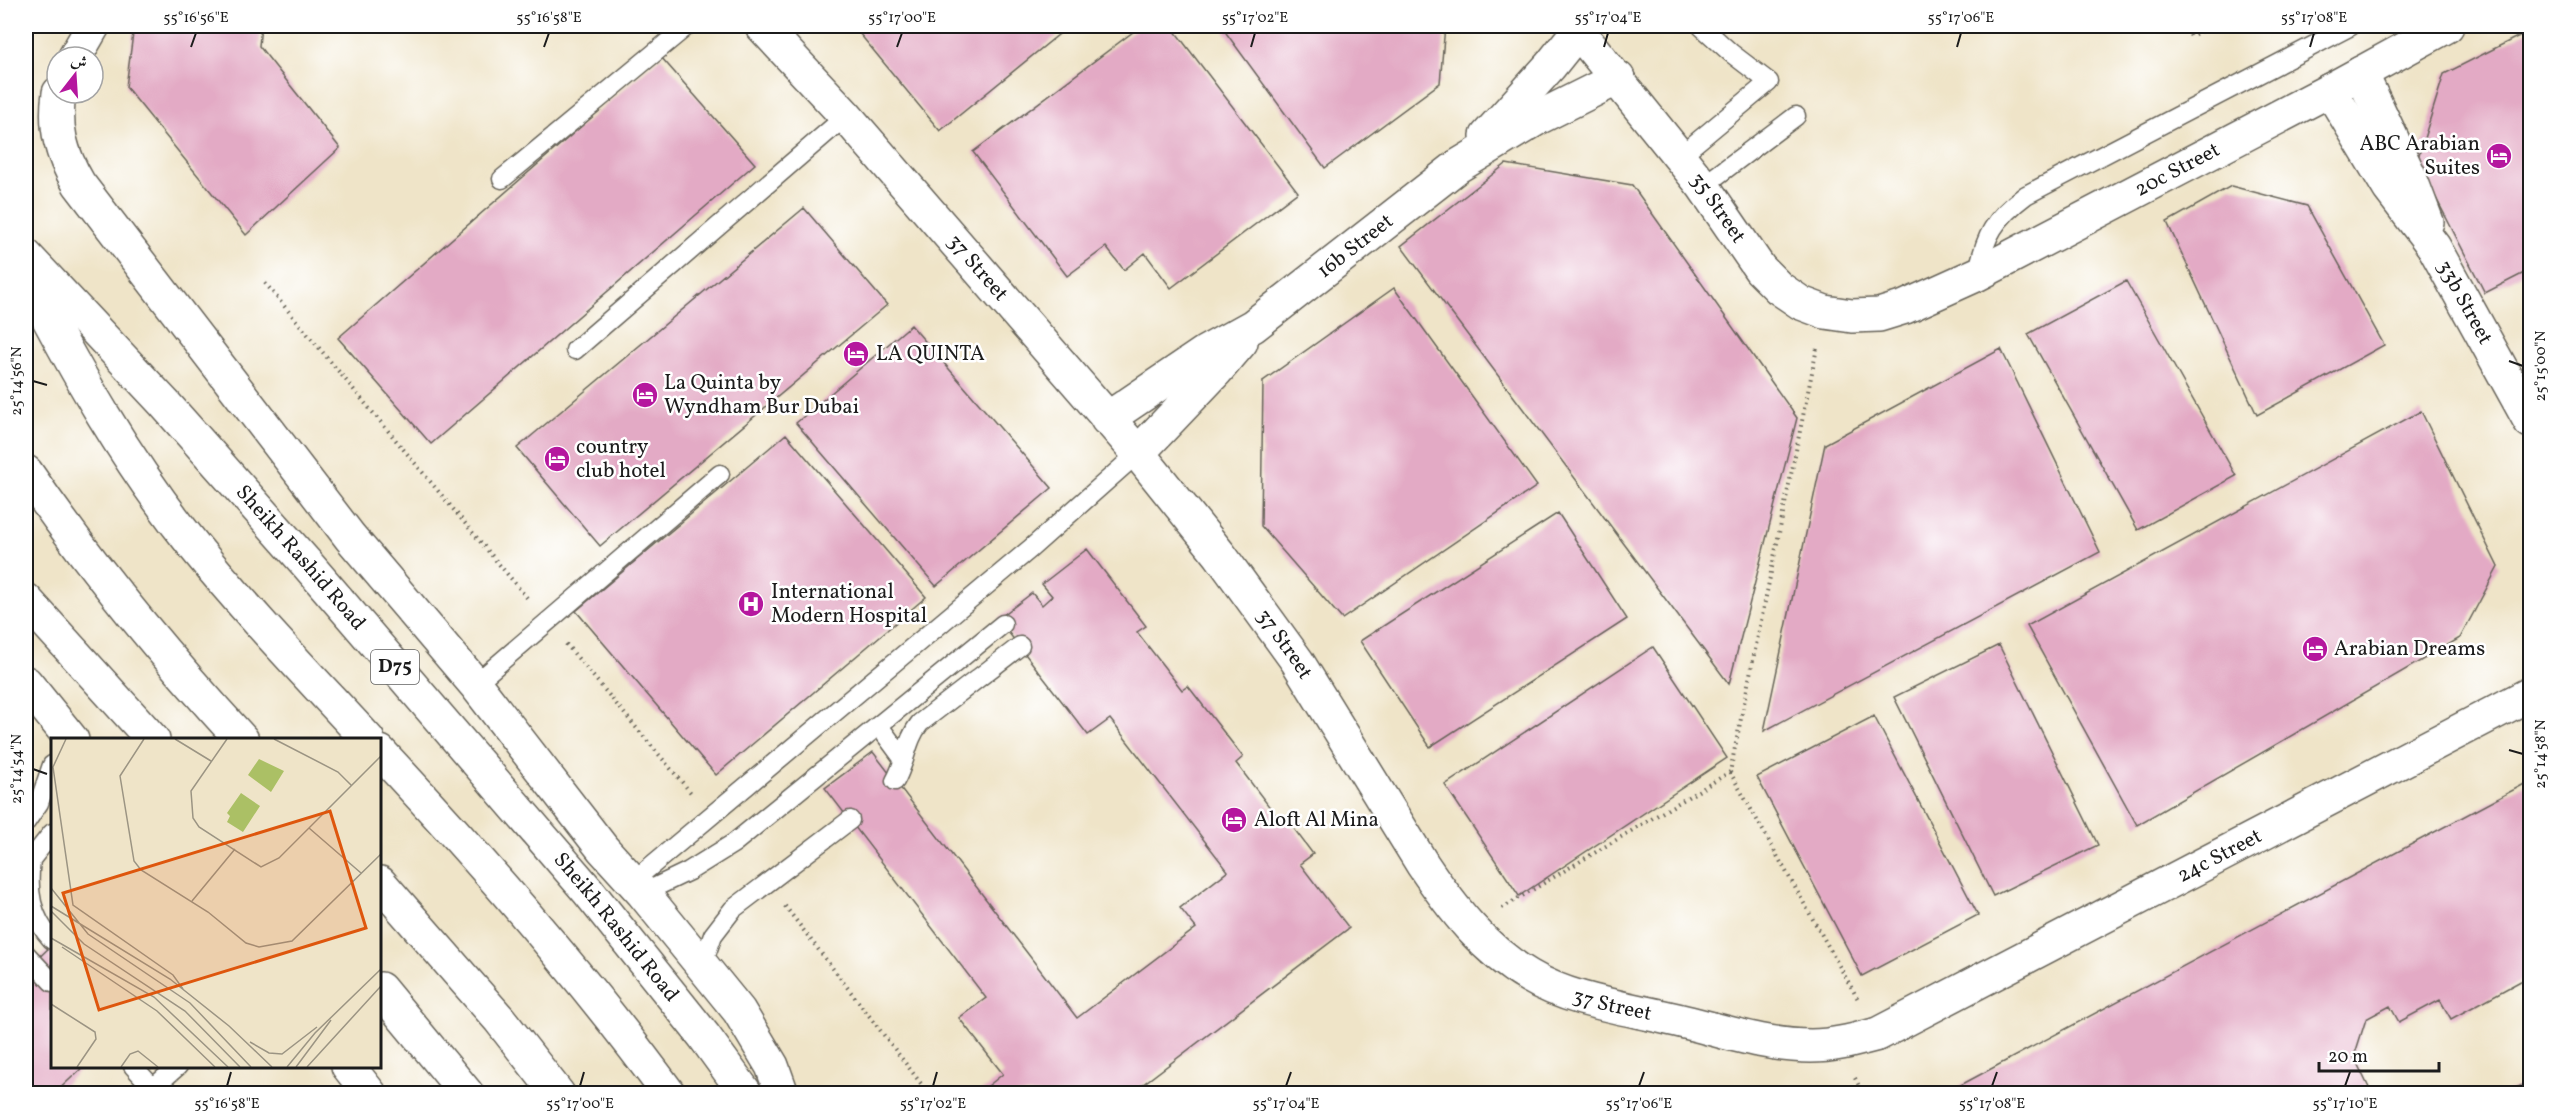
<svg xmlns="http://www.w3.org/2000/svg" width="2556" height="1119" font-family="Vollkorn,Amiri,serif">
  <rect width="100%" height="100%" fill="#fff"/>
  <filter id="ink" filterUnits="userSpaceOnUse"><feTurbulence type="fractalNoise" baseFrequency=".0167" numOctaves="2"/><feDisplacementMap in="SourceGraphic" scale="12" xChannelSelector="R" yChannelSelector="G"/><feConvolveMatrix kernelMatrix="1 2 1 2 8 2 1 2 1" color-interpolation-filters="sRGB"/></filter>
  <filter id="wash" filterUnits="userSpaceOnUse"><feTurbulence type="fractalNoise" baseFrequency=".008" numOctaves="4" result="noise"/><feDisplacementMap in="SourceGraphic" scale="24" xChannelSelector="R" yChannelSelector="G"/><feGaussianBlur stdDeviation="1.35" result="paint"/><feColorMatrix in="noise" values="0 0 0 0 0 0 0 0 0 0 0 0 0 0 0 0 0 1.4 0 .05"/><feComposite in="paint" operator="in"/></filter>
  <g filter="url(#wash)">
    <rect width="100%" height="100%" fill="#efe4c8"/>
    <g id="blocks">
      <!-- building -->
      <path fill="#e3aac5" d="M134,26H261L259,46L340,148L246,235L126,87Z
        M859,26H1069L940,131L855,28Z
        M1141,26H1171L1298,192L1171,288L1145,253L1124,270L1106,247L1067,276L973,152Z
        M1221,26H1445L1440,83L1325,168Z
        M2529,31L2530,270L2485,293L2417,161L2444,74Z
        M661,57L755,164L431,444L338,338Z
        M1506,164L1632,185L1797,418L1729,684L1401,246Z
        M2231,186L2307,206L2384,345L2257,415L2167,222Z
        M804,208L887,305L600,546L517,448Z
        M2126,281L2236,476L2138,530L2028,334Z
        M1394,288L1537,486L1342,619L1261,526L1263,381Z
        M911,325L1052,488L936,586L796,423Z
        M2001,349L2100,552L1764,731L1825,444Z
        M2421,411L2498,567L2460,638L2137,825L2027,626Z
        M786,434L926,597L716,775L576,611Z
        M1558,513L1627,619L1430,747L1360,641Z
        M1087,549L1146,626L1137,632L1182,690L1188,686L1243,757L1236,763L1281,822L1286,818L1313,854L1300,864L1349,928L1130,1094H978L1003,1074L959,1018L986,998L825,788L873,752L1077,1018L1196,928L1180,908L1228,871L1110,719L1088,735L998,619L1032,593L1042,605L1052,596L1042,584Z
        M1999,645L2098,845L1993,896L1894,697Z
        M1653,647L1727,758L1519,896L1445,785Z
        M1874,716L1978,915L1862,976L1757,777Z
        M2530,781V950L2527,952L2530,959V976L2451,1019L2440,1000L2399,1022L2390,1006L2366,1019L2354,1057L2372,1094H1944Z
        M52,945V1066H84L54,1094H26V970Z
        M2530,1082V1094H2503V1093Z"/>
    </g>
  </g>
  <g filter="url(#ink)">
    <use href="#blocks" fill-opacity="0" stroke="#666258" stroke-width="1.5"/>
    <g fill="none" stroke-linecap="round" stroke-linejoin="round">
      <!-- service casing -->
      <g stroke="#666258" stroke-width="21">
        <path id="service" d="M1680,156L1769,82L1731,53L1701,26
          M502,179L687,26
          M1703,186L1796,116
          M1978,274C1984,236 1995,218 2026,195L2351,26
          M575,350L846,116
          M475,684L720,474
          M879,726L904,760
          M895,781C906,762 906,740 920,723L1020,646
          M26,822L39,803L52,765
          M31,860C27,891 31,917 52,940
          M26,866L52,833
          M633,881L1030,549L1138,453
          M643,893L689,871L734,843L1003,624
          M26,954L52,982
          M702,966L713,935L733,909L850,820
          M133,1066L153,1088
          M146,1094L178,1066"/>
      </g>
      <!-- minor casing -->
      <g stroke="#666258" stroke-width="36">
        <g id="minor">
          <path id="s1" d="M762,26L846,116L1138,453L1220,555L1297,661L1423,865C1452,908 1484,950 1529,976C1572,1002 1629,1008 1677,1020C1720,1030 1766,1046 1811,1046C1834,1046 1855,1040 1878,1034L2530,694"/>
          <path id="s2" d="M1574,26L1703,186L1760,269L1779,288L1801,303L1825,312L1852,316L1879,315L1905,307L1978,274L2330,90L2447,26"/>
          <path d="M2361,73L2410,177L2427,222"/>
          <path id="s3" d="M2330,90L2389,188L2434,247L2530,421"/>
          <path d="M1487,136L1550,66L1578,31"/>
          <path id="s4" d="M1107,419L1206,352L1253,326L1458,166L1536,119L1618,78"/>
          <path d="M1138,453L1217,370L1241,342"/>
        </g>
      </g>
      <!-- secondary casing -->
      <g stroke="#666258" stroke-width="36">
        <path id="secondary" d="M75,57L93,26
          M59,93C54,128 61,154 79,184L350,537L475,684L603,849L643,893L739,1011L772,1066L782,1094"/>
      </g>
      <!-- primary casing -->
      <g stroke="#666258" stroke-width="36">
        <g id="primary">
          <path id="s5" d="M26,256L164,403L307,564L588,891L704,1036L746,1094"/>
          <path d="M26,472C91,567 164,655 242,740"/>
          <path d="M26,600L153,740"/>
          <path d="M26,683L72,740"/>
          <path d="M380,883L500,1020L558,1094"/>
          <path d="M380,989L467,1094"/>
          <path d="M348,1066L370,1094"/>
        </g>
      </g>
      <!-- trunk casing -->
      <g stroke="#666258" stroke-width="36">
        <path id="trunk" d="M26,276C75,370 127,463 194,546C249,614 309,676 368,740
          M380,752C481,860 581,974 669,1094"/>
      </g>
      <!-- path -->
      <path stroke="#666258" stroke-width="4" stroke-dasharray="1.5 4.5" stroke-linecap="butt" d="M2181,26L2191,36L2211,26
        M265,283L528,599
        M566,644L692,794
        M1730,772L1859,1001
        M785,906L929,1094
        M1502,908L1730,772L1817,348
        M1855,1078L1863,1094"/>
      <!-- service -->
      <use href="#service" stroke="#fff" stroke-width="18"/>
      <!-- minor -->
      <use href="#minor" stroke="#fff" stroke-width="33"/>
      <!-- secondary -->
      <use href="#secondary" stroke="#fff" stroke-width="33"/>
      <!-- primary -->
      <use href="#primary" stroke="#fff" stroke-width="33"/>
      <!-- trunk -->
      <use href="#trunk" stroke="#fff" stroke-width="33"/>
    </g>
  </g>
  <!-- ticks -->
  <path fill="none" stroke="#1c1c1c" stroke-width="2" d="M191,47L196,33M544,47L549,33M897,47L902,33M1251,47L1255,33M1604,47L1608,33M1957,47L1961,33M2310,47L2314,33M2509,361L2523,366M33,381L47,385M2509,750L2523,754M33,769L47,774M227,1086L231,1072M580,1086L584,1072M933,1086L937,1072M1286,1086L1291,1072M1639,1086L1644,1072M1992,1086L1997,1072M2345,1086L2350,1072"/>
  <!-- icons -->
  <defs>
    <g id="hotel-disc" transform="scale(1.35)"><circle r="9.5" fill="#b5179e" stroke="#fff"/><path d="M-6-4.5h1.5V1H6V5H4.5V3h-9V5H-6ZM-4 0a1.8 1.8 0 1 1 3.6 0ZM.5 0V-2.5h3Q6-2.5 6 0Z" fill="#fff"/></g>
    <g id="hospital-disc" transform="scale(1.35)"><circle r="9.5" fill="#b5179e" stroke="#fff"/><path d="M-5-5h3v3.5h4V-5h3V5h-3V1.5h-4V5h-3Z" fill="#fff"/></g>
  </defs>
  <g fill-rule="evenodd">
    <use href="#hotel-disc" x="2499" y="156"/>
    <use href="#hotel-disc" x="856" y="354"/>
    <use href="#hotel-disc" x="645" y="395"/>
    <use href="#hotel-disc" x="557" y="459"/>
    <use href="#hospital-disc" x="751" y="604"/>
    <use href="#hotel-disc" x="2315" y="649"/>
    <use href="#hotel-disc" x="1234" y="820"/>
  </g>
  <g text-anchor="middle" dominant-baseline="central" stroke-width="5" stroke-linejoin="round" paint-order="stroke">
    <!-- shield labels -->
    <rect fill="#fff" stroke="#606060" stroke-width="1.5" x="371" y="650" width="48" height="34" rx="4.5"/>
    <g font-size="20" font-weight="bold" fill="#1c1c1c">
      <text x="395" y="667">D75</text>
    </g>
    <!-- poi labels -->
    <g font-size="21" fill="#1c1c1c" stroke="#fff" text-anchor="start">
      <text x="2480" y="144" text-anchor="end">ABC Arabian<tspan x="2480" dy="24">Suites</tspan></text>
      <text x="876" y="354">LA QUINTA</text>
      <text x="664" y="383">La Quinta by<tspan x="664" dy="24">Wyndham Bur Dubai</tspan></text>
      <text x="576" y="447">country<tspan x="576" dy="24">club hotel</tspan></text>
      <text x="771" y="592">International<tspan x="771" dy="24">Modern Hospital</tspan></text>
      <text x="2334" y="649">Arabian Dreams</text>
      <text x="1254" y="820">Aloft Al Mina</text>
    </g>
    <!-- street labels -->
    <g font-size="21" fill="#1c1c1c" stroke="#fff">
      <text stroke="none"><textPath href="#s2" startOffset="772">20c Street</textPath></text>
      <text stroke="none"><textPath href="#s2" startOffset="232">35 Street</textPath></text>
      <text stroke="none"><textPath href="#s4" startOffset="303">16b Street</textPath></text>
      <text stroke="none"><textPath href="#s1" startOffset="324">37 Street</textPath></text>
      <text stroke="none"><textPath href="#s3" startOffset="252">33b Street</textPath></text>
      <text stroke="none"><textPath href="#s5" startOffset="408">Sheikh Rashid Road</textPath></text>
      <text stroke="none"><textPath href="#s1" startOffset="810">37 Street</textPath></text>
      <text stroke="none"><textPath href="#s1" startOffset="1971">24c Street</textPath></text>
      <text stroke="none"><textPath href="#s5" startOffset="894">Sheikh Rashid Road</textPath></text>
      <text stroke="none"><textPath href="#s1" startOffset="1314">37 Street</textPath></text>
    </g>
  </g>
  <!-- overview -->
  <g transform="translate(51 738)">
    <rect width="330" height="330" fill="#efe4c8"/>
    <path d="M208,21L233,33L220,54L197,37ZM190,55L209,68L192,94L176,84L179,78L176,75Z" fill="#abc065"/>
    <path fill="none" stroke="#9b9483" stroke-width="1.5" d="M15,1L2,29L22,167L122,237L132,251M93,1L69,38L83,123L90,132L157,174L195,205L208,209L241,203L330,116M124,1L160,23M176,1L140,53L142,80L148,89L210,129L228,120L330,18M223,1L287,34L300,47M258,90L310,135M0,150L37,196L139,265L200,329M141,163L184,111M0,168L119,241L178,288L221,329M0,173L33,206L134,273L189,329M0,200L103,259L177,329M11,209L106,273L164,329M0,266L44,294L45,301L26,329M199,304L218,315L231,316L266,289M70,329L79,316L87,313L107,329M236,329L264,295L330,231M245,329L280,282M256,329L330,248"/>
    <path fill="#de560d" fill-opacity="0.15" stroke="#de560d" stroke-width="3" d="M279,73L315,190L48,272L12,155Z"/>
    <rect width="330" height="330" fill="none" stroke="#1c1c1c" stroke-width="3"/>
  </g>
  <!-- margin -->
  <rect width="2556" height="1119" fill="none" stroke="#fff" stroke-width="66"/>
  <!-- north arrow -->
  <g transform="translate(75 75) rotate(17)"><circle r="28" fill="#ffffff" stroke="#a4a4a4" stroke-width="1.5"/>
  <path d="M0-4.5L10 22L0 15L-10 22Z" fill="#b5179e"/>
  <text y="-9" font-size="16" font-weight="bold" text-anchor="middle" fill="#1c1c1c">ش</text>
  </g>
  <!-- scale -->
  <path d="M2319 1062v9h120v-9" fill="none" stroke="#1c1c1c" stroke-width="3"/>
  <text x="2328" y="1062" font-size="18" fill="#1c1c1c" stroke="#ffffff" stroke-width="4.5" paint-order="stroke">20 m</text>
  <rect x="33" y="33" width="2490" height="1053" fill="none" stroke="#1c1c1c" stroke-width="2"/>
  <g font-size="15" text-anchor="middle" fill="#1c1c1c">
    <text x="196" y="22">55°16'56"E</text>
    <text x="549" y="22">55°16'58"E</text>
    <text x="902" y="22">55°17'00"E</text>
    <text x="1255" y="22">55°17'02"E</text>
    <text x="1608" y="22">55°17'04"E</text>
    <text x="1961" y="22">55°17'06"E</text>
    <text x="2314" y="22">55°17'08"E</text>
    <text transform="translate(2540 366) rotate(-90)" y="5">25°15'00"N</text>
    <text transform="translate(16 381) rotate(-90)" y="5">25°14'56"N</text>
    <text transform="translate(2540 754) rotate(-90)" y="5">25°14'58"N</text>
    <text transform="translate(16 769) rotate(-90)" y="5">25°14'54"N</text>
    <text x="227" y="1108">55°16'58"E</text>
    <text x="580" y="1108">55°17'00"E</text>
    <text x="933" y="1108">55°17'02"E</text>
    <text x="1286" y="1108">55°17'04"E</text>
    <text x="1639" y="1108">55°17'06"E</text>
    <text x="1992" y="1108">55°17'08"E</text>
    <text x="2345" y="1108">55°17'10"E</text>
  </g>
</svg>
